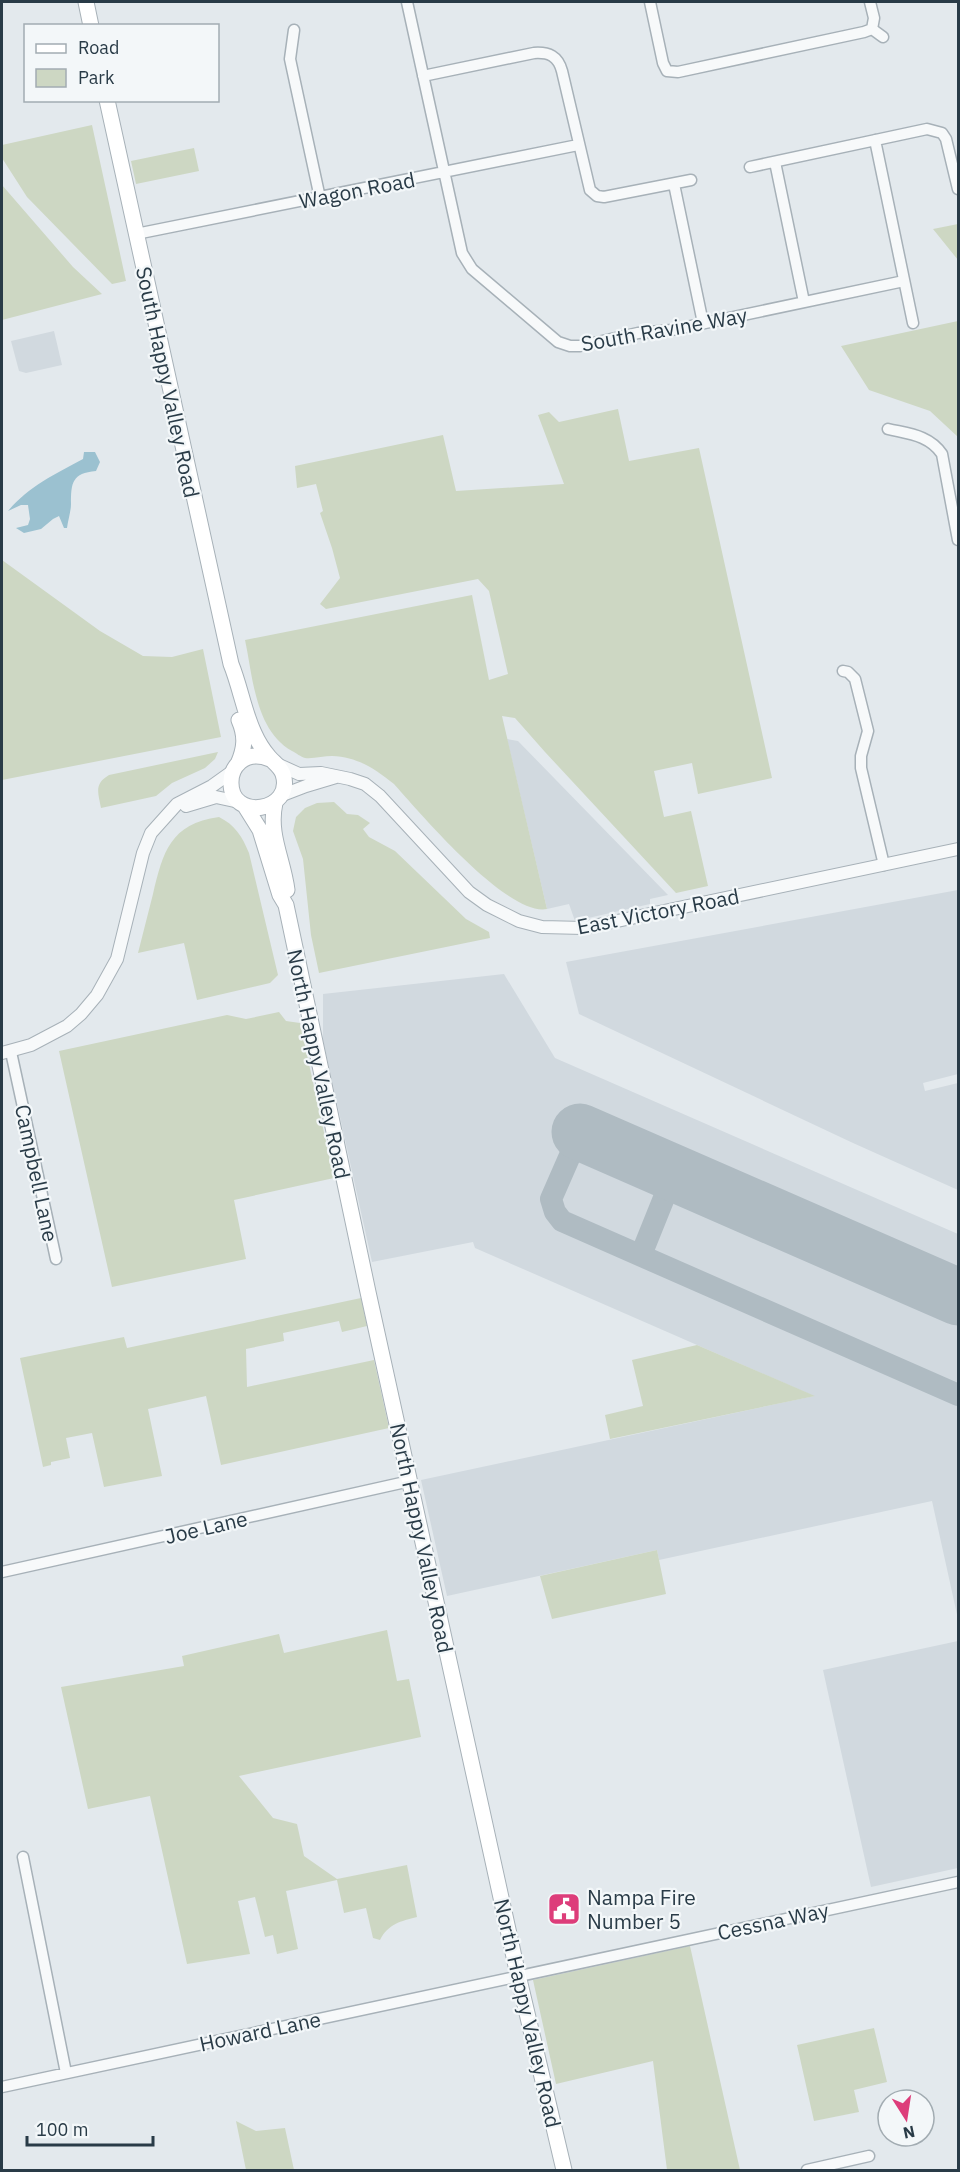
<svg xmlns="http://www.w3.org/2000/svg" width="960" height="2172" font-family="'IBM Plex Sans',sans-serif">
  <rect width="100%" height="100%" fill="#e3e9ed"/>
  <!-- built -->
  <path fill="#d1d9df" d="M54,331L62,365L26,373L19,371L11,341Z
    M507,739L518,741L668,895L650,899V904L575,921L569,904L547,909Z
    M958,890V1074L923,1083L925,1091L958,1083V1190L853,1143L579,1014L566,962Z
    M504,974L555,1058L958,1234V1619L932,1501L659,1560L657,1550L447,1596L421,1480L814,1396L475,1248L473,1242L372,1262L323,1040V994Z
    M958,1641V1868L871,1887L823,1670Z"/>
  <!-- green -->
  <path fill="#cdd7c3" d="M92,125L126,281L112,284L27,197L2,158V145Z
    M194,148L199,171L136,184L131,161Z
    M2,185L73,267L102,294L2,320Z
    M958,224V260L933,229Z
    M958,321V437L930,411L869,390L841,346Z
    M618,409L629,461L699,448L772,778L698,794L692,763L654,771L664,817L691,811L708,886L676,893L545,752L515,718L502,716L547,909C508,917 420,813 394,784C375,769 358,757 332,756C324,756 313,759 305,758C301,757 296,753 292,751C255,730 253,677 245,640L472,595L489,680L508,674L489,591L478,579L326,609L320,604L340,578L332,548L320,513L323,511L316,484L297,488L295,466L443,435L456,491L564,484L538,415L549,412L559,422Z
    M2,560L100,631L143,656L172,657L203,649L221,737L2,780Z
    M218,752L215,759L205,768L172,783L156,796L101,808C98,792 94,784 109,775Z
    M334,802L347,814L358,815L370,823L363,829L369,837L395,851L466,919L489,932L490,938L319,973L311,935L303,859L293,831L296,817L305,808L317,803Z
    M219,817C235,825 242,836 249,853L278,975L270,983L197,1000L184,943L138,953C143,933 148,914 153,894C163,852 170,824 219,817Z
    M279,1012L286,1021L300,1023L334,1178L234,1200L246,1259L112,1287L59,1051L227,1015L246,1019Z
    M361,1298L367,1326L342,1332L339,1321L283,1333L284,1341L246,1349L247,1387L374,1360L389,1428L221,1465L206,1396L148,1409L162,1476L104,1487L92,1433L66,1438L70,1458L51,1462V1465L43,1467L20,1358L124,1337L127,1348Z
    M697,1345L815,1396L610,1439L605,1415L643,1406L632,1360Z
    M657,1550L666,1594L552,1619L540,1576Z
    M387,1630L397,1681L409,1679L421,1737L239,1776L273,1818L297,1824L304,1856L337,1879L407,1865L417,1917C401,1921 388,1924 380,1940L373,1938L366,1908L344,1913L337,1880L286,1891L298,1949L277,1954L273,1935L265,1937L255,1897L238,1901L250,1954L187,1964L150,1796L88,1809L61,1687L184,1666L182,1656L279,1634L284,1653Z
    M690,1946L740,2170H667L653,2061L556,2084L533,1980Z
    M874,2028L887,2082L854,2090L859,2112L814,2121L797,2045Z
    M236,2121L256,2131L285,2128L294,2170H246Z"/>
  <!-- water -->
  <path fill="#9bc1d0" d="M84,452H95L100,462L96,471C72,473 71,483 71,504C71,511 68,520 67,528H64L59,516L53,519L41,529L24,533L16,528L28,525L30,519L28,505H21L8,511C28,487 55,474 83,459Z"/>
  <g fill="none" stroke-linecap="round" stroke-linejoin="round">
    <!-- taxiway -->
    <path stroke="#afbbc2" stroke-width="22" d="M590,1136L572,1151L551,1199L555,1212L562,1221L958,1395
      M641,1255L674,1173"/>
    <!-- runway -->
    <path stroke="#afbbc2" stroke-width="57" d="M580,1132L958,1297"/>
    <!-- minor casing -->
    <g stroke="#a7b1b8" stroke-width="13">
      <path id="minor" d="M407,2L462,253L472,269L558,342L570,346H580L638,333L672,330L904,281
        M650,2L663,63L667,71
        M870,2L874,18L872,29
        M872,29L883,37
        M294,30L290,59L320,198
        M667,71L678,72L864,32L872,29
        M423,76L534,53C549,52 558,56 562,71L590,190L597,196L604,197L691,180
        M875,140L913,323
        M775,162L804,302
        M750,167L927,129L942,133L946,139L958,189
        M674,184L703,323
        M136,234L578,145
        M888,429C909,434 929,435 942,454L958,540
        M843,671L848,672L855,679L868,731L861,756V768L884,865
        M11,1052L56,1259
        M2,1572L410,1481
        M23,1857L66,2073
        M2,2087L958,1882
        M807,2170L869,2156"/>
    </g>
    <!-- tertiary casing -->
    <g stroke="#a7b1b8" stroke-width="14">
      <path id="tertiary" d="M277,764L299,774L321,773L350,779L365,784L380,796L469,892L487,905L519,921L542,927L584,928L958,849
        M280,796L306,786L336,777
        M186,806L216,797L239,802
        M2,1053L31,1045L67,1026L81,1014L97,995L117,959L143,853L151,833L177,804L212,786L233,771"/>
    </g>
    <!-- secondary casing -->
    <g stroke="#a7b1b8" stroke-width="17">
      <path id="secondary" d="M86,2L91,26
        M107,100L231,664C240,686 244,712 254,733C258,742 263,750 269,757C274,763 280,766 283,774C295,812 230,822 231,782C231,774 234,767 240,762C249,754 260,755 270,759
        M238,764C245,748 246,736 239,720
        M275,803C268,834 283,859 287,890
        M245,806L260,830L280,895L286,905L368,1292L518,1975L564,2170"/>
    </g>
    <!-- minor -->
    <use href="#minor" stroke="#f7f9fa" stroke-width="10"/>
    <!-- tertiary -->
    <use href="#tertiary" stroke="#f7f9fa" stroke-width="12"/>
    <!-- secondary -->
    <use href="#secondary" stroke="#fff" stroke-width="15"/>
  </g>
  <!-- icons -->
  <defs>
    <g id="civic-square" transform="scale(1.725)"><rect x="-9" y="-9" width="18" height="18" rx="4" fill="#dd3d7a" stroke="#f3f7f9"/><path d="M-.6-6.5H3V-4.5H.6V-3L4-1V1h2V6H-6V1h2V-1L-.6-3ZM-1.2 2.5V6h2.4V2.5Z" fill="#fff"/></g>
  </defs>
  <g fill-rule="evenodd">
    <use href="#civic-square" x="564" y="1909"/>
  </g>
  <g text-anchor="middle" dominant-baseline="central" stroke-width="4.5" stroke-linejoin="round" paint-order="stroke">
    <!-- street labels -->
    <g font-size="21" fill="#293b47" stroke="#f3f7f9">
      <text transform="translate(357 190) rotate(-11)">Wagon Road</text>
      <text transform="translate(664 329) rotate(-10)">South Ravine Way</text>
      <text transform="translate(168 382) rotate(78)">South Happy Valley Road</text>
      <text transform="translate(658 911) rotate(-11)">East Victory Road</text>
      <text transform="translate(319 1064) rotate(78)">North Happy Valley Road</text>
      <text transform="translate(37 1173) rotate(78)">Campbell Lane</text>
      <text transform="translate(206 1527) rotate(-13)">Joe Lane</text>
      <text transform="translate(422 1538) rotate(78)">North Happy Valley Road</text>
      <text transform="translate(773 1921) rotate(-12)">Cessna Way</text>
      <text transform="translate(528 2013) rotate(77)">North Happy Valley Road</text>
      <text transform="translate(260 2031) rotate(-12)">Howard Lane</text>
    </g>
    <!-- poi labels -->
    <g font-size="21" fill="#293b47" stroke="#f3f7f9" text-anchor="start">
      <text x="587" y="1897">Nampa Fire<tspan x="587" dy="24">Number 5</tspan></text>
    </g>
  </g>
  <!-- border -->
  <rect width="960" height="2172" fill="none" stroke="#293b47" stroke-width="6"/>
  <!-- legend -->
  <rect x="24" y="24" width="195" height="78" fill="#f3f7f9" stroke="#a2acb2" stroke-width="1.5"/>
  <rect x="36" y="44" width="30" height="9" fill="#ffffff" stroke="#a2acb2" stroke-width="1.5"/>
  <text x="78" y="54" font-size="18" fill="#293b47">Road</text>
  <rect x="36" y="69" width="30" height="18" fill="#cdd7c3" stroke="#a2acb2" stroke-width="1.5"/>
  <text x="78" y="84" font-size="18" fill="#293b47">Park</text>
  <!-- north arrow -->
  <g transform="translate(906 2118) rotate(168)"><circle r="28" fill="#f3f7f9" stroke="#a2acb2" stroke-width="1.5"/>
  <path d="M0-4.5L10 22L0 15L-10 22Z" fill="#dd3d7a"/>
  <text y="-9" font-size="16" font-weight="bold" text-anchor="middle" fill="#293b47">N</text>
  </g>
  <!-- scale -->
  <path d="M27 2136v9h126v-9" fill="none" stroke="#293b47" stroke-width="3"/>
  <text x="36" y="2136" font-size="18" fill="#293b47" stroke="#f3f7f9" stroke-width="4.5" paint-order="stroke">100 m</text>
</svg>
